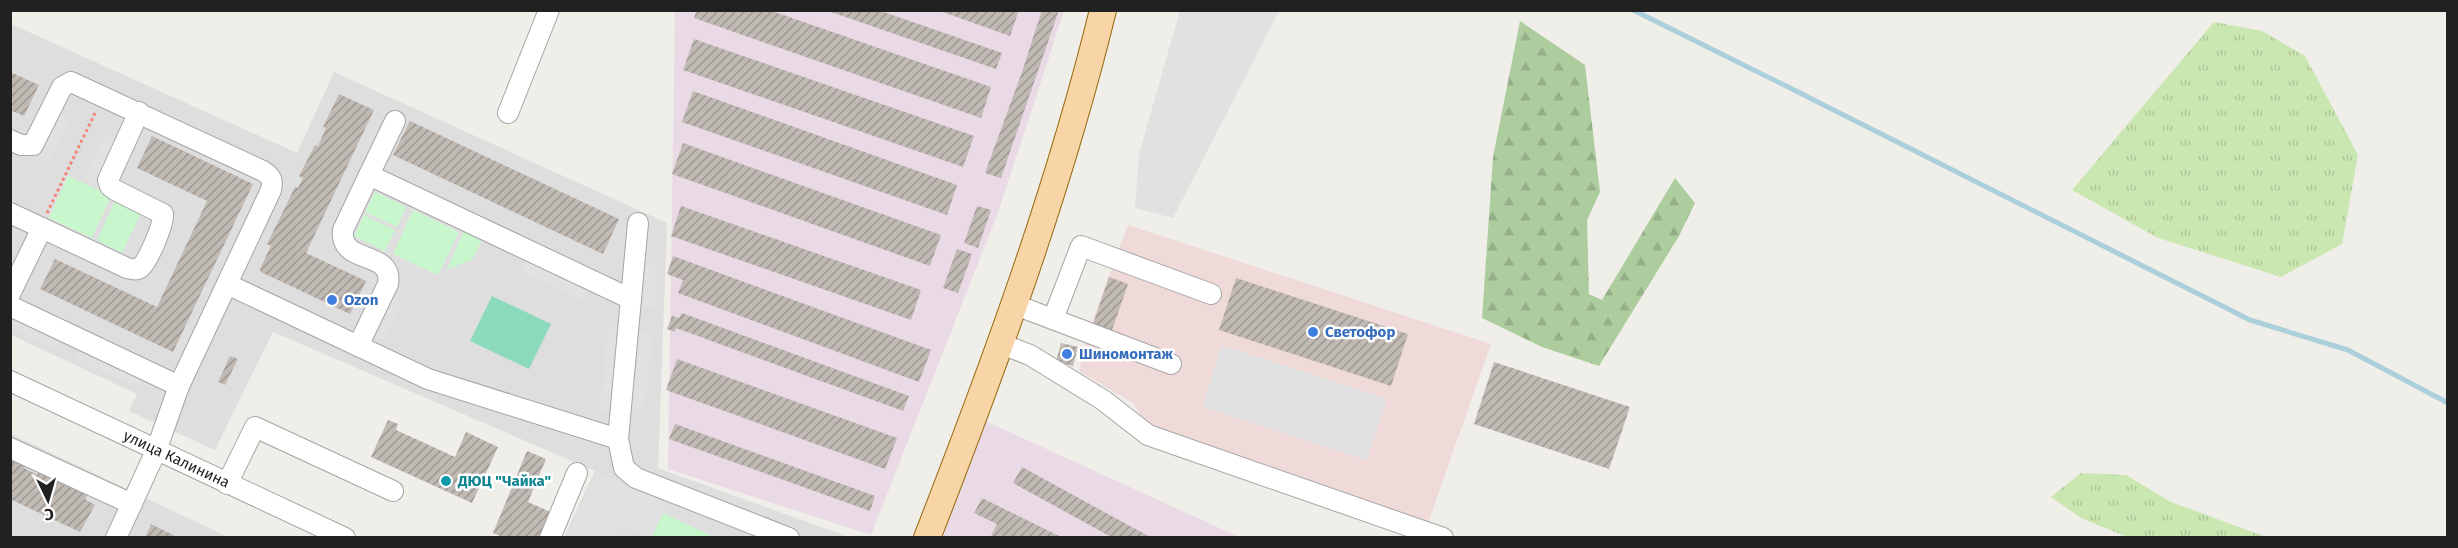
<svg xmlns="http://www.w3.org/2000/svg" width="2458" height="548" font-family="'Fira Sans',sans-serif">
  <defs>
    <pattern id="grass-tufts" width="24" height="20" patternUnits="userSpaceOnUse" patternTransform="scale(1.5)"><rect width="24" height="20" fill="#cbe7b1"/><path d="M3 7l-1-3M5 7V3M7 7l1-3M15 17l-1-3M17 17v-4M19 17l1-3" fill="none" stroke="#aec698"/></pattern>
    <pattern id="forest-firs" width="22" height="20" patternUnits="userSpaceOnUse" patternTransform="scale(1.5)"><rect width="22" height="20" fill="#adcd9f"/><path d="M5 1l3.5 6h-7zM16 11l3.5 6h-7z" fill="#95b089"/></pattern>
    <pattern id="building-hatch" width="6" height="6" patternUnits="userSpaceOnUse" patternTransform="scale(1.5)"><rect width="6" height="6" fill="#c1bab4"/><path d="M-1 1l2-2M0 6l6-6M5 7l2-2" fill="none" stroke="#9c9792"/></pattern>
  </defs>
  <rect width="100%" height="100%" fill="#f0eee8"/>
  <!-- residential -->
  <path fill="#dfdede" d="M11,24L297,153L334,72L667,223L658,468L843,535L842,538L564,537L595,471L273,332L215,450L129,411L137,394L11,335Z
    M11,434L228,537H11Z"/>
  <!-- commercial -->
  <path fill="#f0dad9" d="M1128,225L1491,344L1428,523L1151,431L1133,403L1079,371L1088,332Z"/>
  <!-- industrial -->
  <path fill="#e9dae6" d="M675,11H1064L999,210L871,535L668,469Z
    M983,420L1239,537L941,538Z"/>
  <!-- grass -->
  <path fill="url(#grass-tufts)" d="M2214,22L2262,31L2305,56L2358,155L2342,244L2281,277L2158,238L2072,190Z
    M2081,473L2126,475L2171,502L2266,537H2127L2081,518L2051,497Z"/>
  <!-- forest -->
  <path fill="url(#forest-firs)" d="M1520,21L1585,65L1600,192L1587,220L1589,294L1602,300L1675,178L1695,203L1679,236L1599,366L1542,347L1482,318L1493,157Z"/>
  <!-- park -->
  <path fill="#c9f7cd" d="M68,176L111,196L92,238L49,218Z
    M375,192L406,207L397,227L365,212Z
    M116,199L142,211L122,253L97,240Z
    M413,210L459,232L438,275L393,254Z
    M364,215L395,230L385,251L354,236Z
    M465,229L483,238L472,260L447,269Z
    M663,513L714,537H652Z"/>
  <!-- pitch -->
  <path fill="#8bdabc" d="M492,296L551,324L529,369L470,341Z"/>
  <!-- parking -->
  <path fill="#e1e1e1" d="M1180,10L1279,11L1173,218L1135,208L1139,154Z
    M60,113L70,117L49,163L38,158Z
    M105,134L115,139L94,184L83,179Z
    M526,260L587,289L582,301L520,272Z
    M646,265L658,266L654,307L643,306Z
    M393,298L403,303L385,341L375,336Z
    M10,315L60,338L55,349L11,328Z
    M608,327L619,328L611,413L600,412Z
    M640,331L652,332L645,408L633,407Z
    M1222,345L1387,399L1367,460L1202,407Z
    M81,348L144,378L139,388L76,359Z
    M598,472L667,504L651,537H646L620,525L613,537H567Z"/>
  <g fill="none" stroke-linecap="round" stroke-linejoin="round">
    <!-- stream -->
    <path stroke="#abd0db" stroke-width="5" d="M1633,10L1802,94L2250,320L2348,350L2448,403"/>
  </g>
  <!-- building -->
  <path fill="url(#building-hatch)" d="M697,10H769L991,87L981,118L694,18Z
    M878,10L1002,53L996,69L828,11Z
    M937,10H1019L1010,36Z
    M1042,10H1059L1001,178L985,173L1022,72Z
    M694,39L974,136L963,167L683,70Z
    M10,72L39,85L24,116L10,110Z
    M693,91L957,185L947,215L682,122Z
    M339,94L374,110L306,253L366,281L350,314L261,272L260,269L271,246L267,244L295,187L298,188L303,178L299,176L315,145L318,146L326,128L323,127Z
    M410,121L619,219L603,254L393,155Z
    M152,136L253,184L173,352L40,289L55,259L157,307L207,201L137,168Z
    M683,143L941,235L930,266L672,174Z
    M681,206L921,290L911,320L671,236Z
    M977,206L991,210L978,248L964,243Z
    M957,249L972,254L958,293L943,288Z
    M673,256L931,350L919,382L678,293L683,280L667,274Z
    M1109,277L1128,284L1110,336L1091,330Z
    M1236,278L1408,334L1391,386L1219,330Z
    M682,313L909,396L903,411L676,328L675,332L667,329L672,316L679,318Z
    M1061,343L1078,347L1073,366L1056,362Z
    M230,356L238,359L225,385L218,382Z
    M677,359L897,438L885,469L666,390Z
    M1494,362L1630,407L1609,469L1474,424Z
    M388,420L398,424L396,430L455,457L466,432L498,447L472,503L371,457Z
    M675,424L875,496L870,511L669,439Z
    M527,451L546,459L528,502L555,514L546,538H505L493,533Z
    M10,454L28,462L24,468L38,475L40,468L88,494L85,499L95,505L80,532L10,499Z
    M1022,467L1152,538H1113L1013,483Z
    M982,498L1063,538H990L997,524L974,513Z
    M151,524L179,538H145Z"/>
  <g fill="none" stroke-linecap="round" stroke-linejoin="round">
    <!-- minor casing -->
    <g stroke="#a5a5a5" stroke-width="22">
      <g id="minor">
        <path d="M508,113L549,10"/>
        <path d="M10,140L21,145H33L62,87L71,82L263,171C272,177 273,180 271,190L179,386L156,451L116,538"/>
        <path d="M369,175L395,121"/>
        <path d="M10,213L42,228"/>
        <path d="M227,284L428,379L618,439L624,468L636,478L789,538"/>
        <path d="M10,294L42,228L127,268C132,269 137,271 141,267C148,261 165,222 163,214L115,190L110,186L108,180L139,112"/>
        <path d="M1013,304L1171,364"/>
        <path d="M10,306L179,386"/>
        <path d="M1053,319L1081,246L1211,294"/>
        <path d="M999,343L1030,355L1103,400L1148,435L1443,538"/>
        <path d="M358,346L388,284C394,249 339,266 343,230L369,175L631,299"/>
        <path id="s1" d="M10,381L345,538"/>
        <path d="M618,439L638,223"/>
        <path d="M10,448L132,504"/>
        <path d="M227,484L255,427L393,491"/>
        <path d="M550,538L577,473"/>
      </g>
    </g>
    <!-- major casing -->
    <g stroke="#946709" stroke-width="28">
      <path id="major" d="M927,538C994,366 1059,190 1103,10"/>
    </g>
    <!-- path -->
    <path stroke="#f28578" stroke-width="3" stroke-dasharray="3 3" stroke-linecap="butt" d="M47,213L95,113"/>
    <!-- minor -->
    <use href="#minor" stroke="#fff" stroke-width="20"/>
    <!-- major -->
    <use href="#major" stroke="#f7d5a7" stroke-width="26"/>
  </g>
  <!-- markers -->
  <g fill="#3f7fe0" stroke="#fff" stroke-width="2">
    <circle cx="332" cy="300" r="6"/>
    <circle cx="1313" cy="332" r="6"/>
    <circle cx="1067" cy="354" r="6"/>
  </g>
  <circle fill="#0f9aa8" stroke="#fff" stroke-width="2" cx="446" cy="481" r="6"/>
  <g text-anchor="middle" dominant-baseline="central" stroke-width="5" stroke-linejoin="round" paint-order="stroke">
    <!-- shop labels -->
    <g font-size="15" font-weight="bold" fill="#366cbe" stroke="#fff" text-anchor="start">
      <text x="344" y="300">Ozon</text>
      <text x="1325" y="332">Светофор</text>
      <text x="1079" y="354">Шиномонтаж</text>
    </g>
    <!-- street labels -->
    <g font-size="15" fill="#212121" stroke="#fff">
      <text stroke="none"><textPath href="#s1" startOffset="184">улица Калинина</textPath></text>
    </g>
    <!-- culture labels -->
    <g font-size="15" font-weight="bold" fill="#0d838f" stroke="#fff" text-anchor="start">
      <text x="458" y="481">ДЮЦ "Чайка"</text>
    </g>
  </g>
  <!-- border -->
  <rect width="2458" height="548" fill="none" stroke="#212121" stroke-width="24"/>
  <!-- north arrow -->
  <g transform="translate(48 500) rotate(175)" stroke="#ffffff" stroke-width="4.5" paint-order="stroke">
  <path d="M0-4.5L10 22L0 15L-10 22Z" fill="#212121"/>
  <text y="-9" font-size="16" font-weight="bold" text-anchor="middle" fill="#212121">С</text>
  </g>
</svg>
